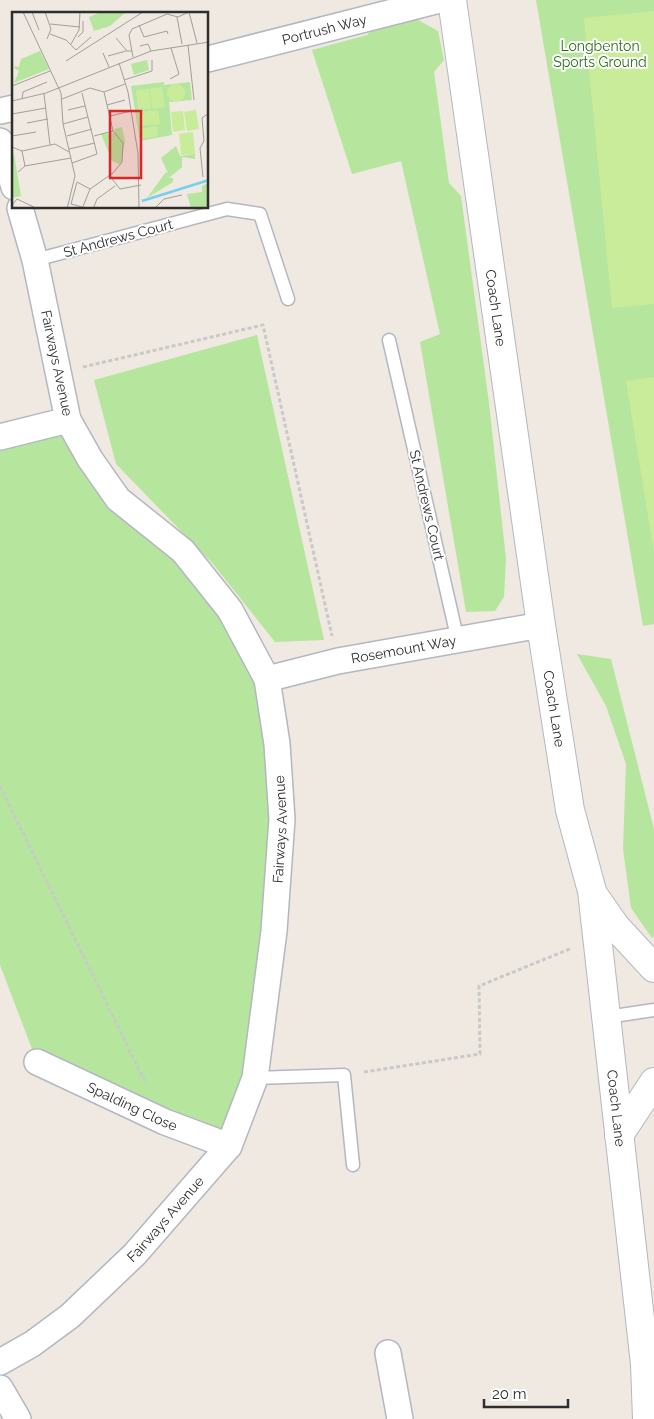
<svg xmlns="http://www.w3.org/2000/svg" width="654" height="1419" font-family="Raleway,sans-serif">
  <rect width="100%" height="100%" fill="#efe9e1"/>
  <!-- green -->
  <path fill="#b6e59e" d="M536,0H654V624L643,626Z
    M411,16L438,31L444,60L434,72L449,183L461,196L489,403L506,559L504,597L495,611L466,612L420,342L440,334L401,161L352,174L312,50L367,35L380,22Z
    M257,335L324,640L275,642L213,564L116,464L94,380Z
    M68,420L90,459L183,551L267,679L274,931L229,1146L37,1062L0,965V437Z
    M577,654L611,659L654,829V936L652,938L631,908L623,849L626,764L606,706Z"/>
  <!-- pitch -->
  <path fill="#c9ec9a" d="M654,11V304L612,308L584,18Z
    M654,377V553L626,381Z"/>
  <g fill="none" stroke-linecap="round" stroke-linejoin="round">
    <!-- lane casing -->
    <g stroke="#b4b7c1" stroke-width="15">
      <path id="lane" d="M35,260L227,209L260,214L288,299
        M389,340L458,641
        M607,1017L654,1010
        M255,1078L344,1075L353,1165"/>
    </g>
    <!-- street casing -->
    <g stroke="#b4b7c1" stroke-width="28">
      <g id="street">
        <path id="s1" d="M208,59L440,0"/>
        <path d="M0,111L14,108"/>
        <path d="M0,141L14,187"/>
        <path d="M0,437L68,420"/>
        <path id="s2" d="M267,679L338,661L541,625"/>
        <path id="s3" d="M37,1062L165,1122L229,1146"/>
        <path d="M388,1353L400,1419"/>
        <path id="s4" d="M0,1362L32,1344L70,1316L135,1254L229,1146L255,1078L274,931L282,819L277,744L267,679L230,610L183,551L118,499L90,459L68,420L35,260L20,208"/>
        <path d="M0,1388L18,1419"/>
      </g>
    </g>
    <!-- secondary casing -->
    <g stroke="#b4b7c1" stroke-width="30">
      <g id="secondary">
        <path id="s5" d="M452,0L541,625L570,810L592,891L645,1364L647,1419"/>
        <path d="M595,897L616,927L654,968"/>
        <path d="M619,1135L654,1082"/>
      </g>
    </g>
    <!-- path -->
    <path stroke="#c9c9c9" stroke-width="3" stroke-dasharray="4 2.5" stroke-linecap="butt" d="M83,367L263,325L332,636
      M0,786L145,1082
      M364,1072L480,1054L479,986L572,948"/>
    <!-- lane -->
    <use href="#lane" stroke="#fff" stroke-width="12"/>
    <!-- street -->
    <use href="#street" stroke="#fff" stroke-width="25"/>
    <!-- secondary -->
    <use href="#secondary" stroke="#fff" stroke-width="28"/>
  </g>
  <g text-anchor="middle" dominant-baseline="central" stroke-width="4" stroke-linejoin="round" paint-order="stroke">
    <!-- street labels -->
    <g font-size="14" fill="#2e2e2e" stroke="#fff">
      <text stroke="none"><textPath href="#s1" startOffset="120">Portrush Way</textPath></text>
      <text transform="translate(118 238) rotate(-15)">St Andrews Court</text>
      <text stroke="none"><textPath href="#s5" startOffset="311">Coach Lane</textPath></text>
      <text transform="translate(57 363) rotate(78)">Fairways Avenue</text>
      <text transform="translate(427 505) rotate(77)">St Andrews Court</text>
      <text stroke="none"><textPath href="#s2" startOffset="140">Rosemount Way</textPath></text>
      <text stroke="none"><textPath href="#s5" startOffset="716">Coach Lane</textPath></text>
      <text stroke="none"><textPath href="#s4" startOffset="640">Fairways Avenue</textPath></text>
      <text stroke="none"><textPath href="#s3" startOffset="105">Spalding Close</textPath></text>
      <text stroke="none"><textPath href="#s5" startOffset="1121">Coach Lane</textPath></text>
      <text stroke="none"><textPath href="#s4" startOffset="220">Fairways Avenue</textPath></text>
    </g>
    <!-- park labels -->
    <g font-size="14" fill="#2c6e1b" stroke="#fff">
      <text x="600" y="46">Longbenton<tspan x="600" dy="16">Sports Ground</tspan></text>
    </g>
  </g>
  <!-- overview -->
  <g transform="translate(12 12)">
    <rect width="196" height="196" fill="#efe9e1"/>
    <path d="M89,0H114L98,14L82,19L77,5ZM28,39L37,57L2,71L7,59L2,56L3,54L7,55L9,47ZM135,48L137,58L122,63L119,52ZM152,70V73L178,70L180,88L157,90L160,123L128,129L119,74ZM110,115L113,129L109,153L100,149L89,122L103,121L102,117ZM164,134L168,144L183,142V147L170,145V155L157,166H161V170L135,186L154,160L156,161L149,146ZM2,142L9,184L0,186V143ZM196,171V196H179L175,182L190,180V174Z" fill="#b6e59e"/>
    <path d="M155 81a9 9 0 1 1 18 0a9 9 0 1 1-18 0ZM150,75L153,95L140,97L138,77ZM137,77L139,97L126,98L124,78ZM146,98L148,112L127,114L125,100ZM184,98L187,117L175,119L172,100ZM171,99L173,118L161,120L159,100ZM145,114L146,124L129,127L127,117ZM181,120L183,142L169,143L167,122Z" fill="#c9ec9a"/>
    <path fill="none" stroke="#75cff0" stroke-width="2.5" d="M130,189L197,168"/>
    <path fill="none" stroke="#a29e99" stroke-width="1" d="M11,0L49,81L51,112L63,164L55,197M20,0L27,18M33,0L39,17L35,27M177,0L185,31M165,5L170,32M38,12L68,15M127,13L132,25L155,19L156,22M38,22L54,28L64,38L79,25M66,25L71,20V9M104,26L115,39H120M59,32L67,18L68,0M176,33L182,88M128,34L136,32L139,39M91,41L97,55M96,44L114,39M121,45L117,23L120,17L155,2L166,5L177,0M54,49L131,0M107,51L116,80L126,141L127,197M158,67L167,62L159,36M112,68L140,59V48M0,74L38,59M32,82L38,133M10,87L11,80L35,70M50,87L78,76L92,80L113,72M0,89L34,81L139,39L197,30M95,93L113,88M56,98L73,94M0,102L34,96M98,104L119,99M15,111L36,107M51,112L76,105M0,124L24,120M55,124L80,117M82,124L101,119M0,135L10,139L13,154M57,137L83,131M10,139L43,132L57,140M60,151L85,142L70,81M6,160L13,154L59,146M97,163L108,177L129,173M191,165L188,136L192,129L190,106L197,101M0,193L5,187L26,197M70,195L59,192L65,170L78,177M70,197L78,177L101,161L110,150L111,131L101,119L92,80M81,197L85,187L103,174M142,197L152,187L170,183"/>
    <path fill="#d62828" fill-opacity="0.15" stroke="#d62828" stroke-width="2.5" d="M98,99H129V166H98Z"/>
    <rect width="196" height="196" fill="none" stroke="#2e2e2e" stroke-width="2.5"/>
  </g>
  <!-- scale -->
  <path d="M484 1399v8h84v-8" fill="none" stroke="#2e2e2e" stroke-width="2.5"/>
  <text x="492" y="1399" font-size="15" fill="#2e2e2e" stroke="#ffffff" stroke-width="4" paint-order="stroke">20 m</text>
</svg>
